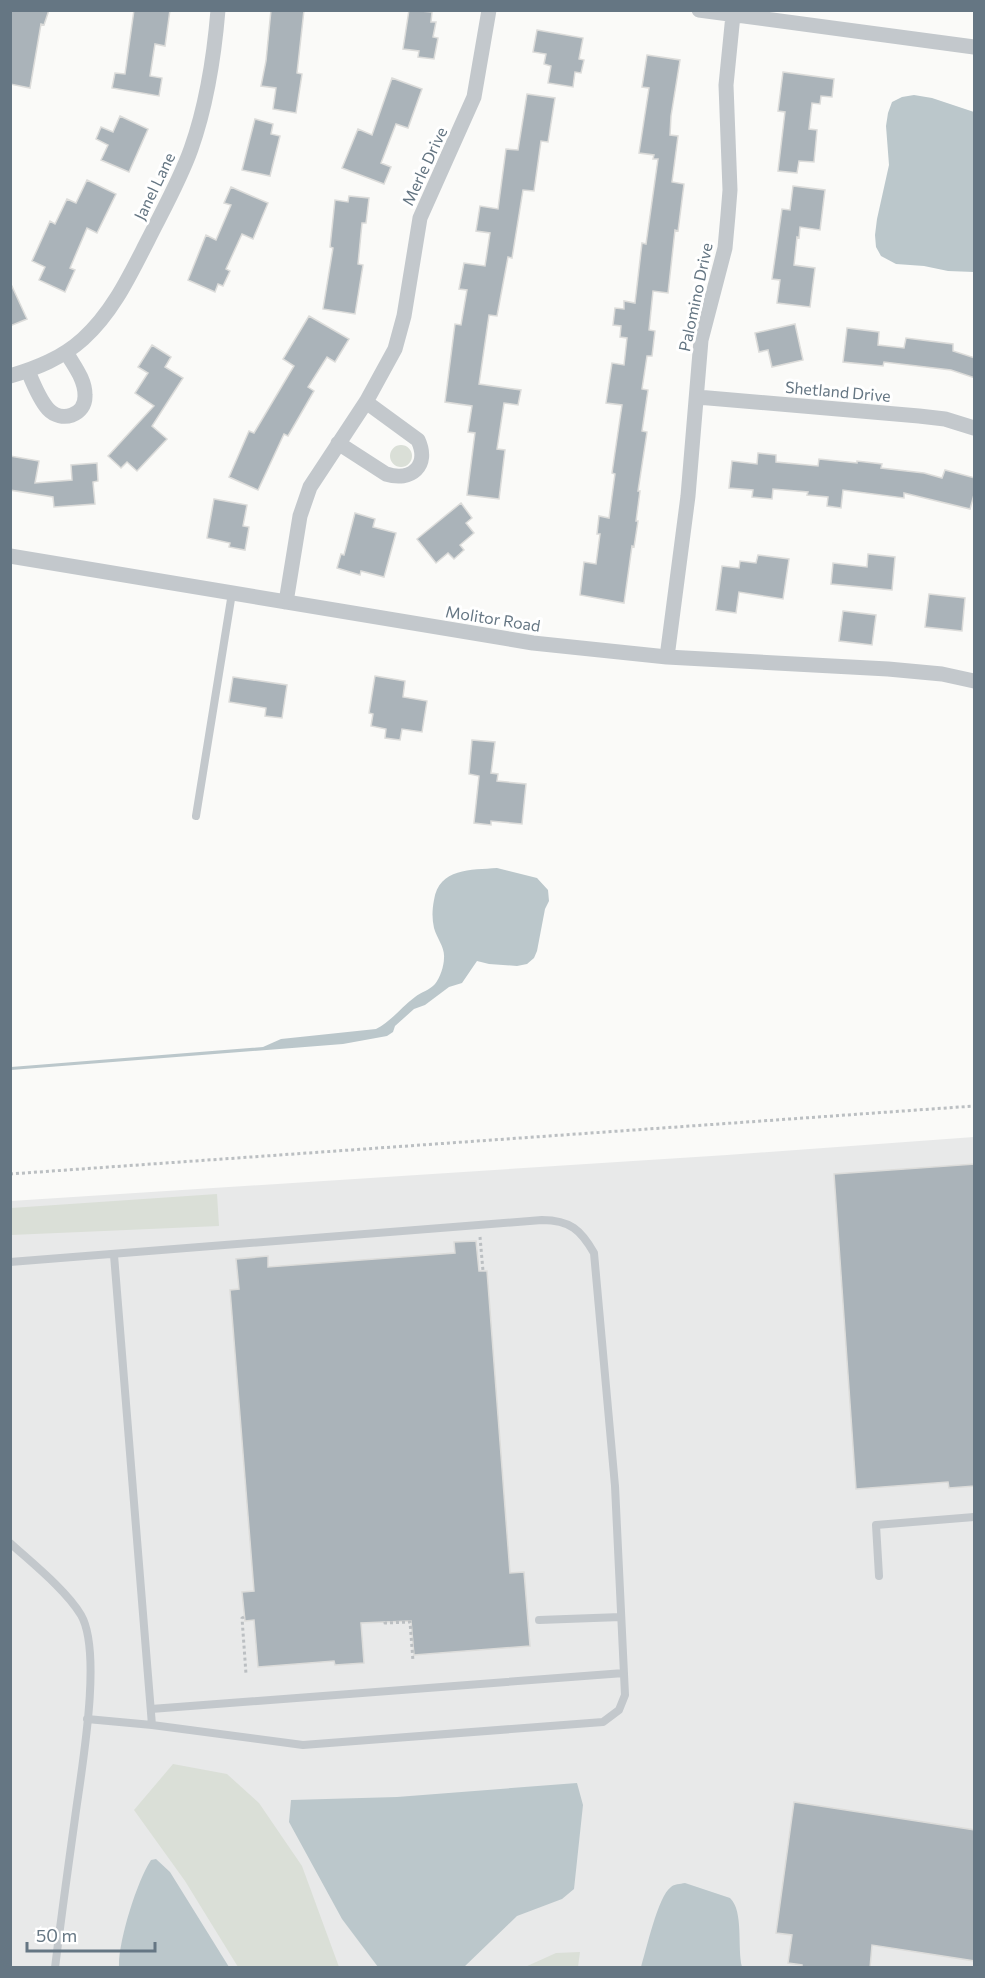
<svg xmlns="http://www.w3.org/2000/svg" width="985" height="1978" font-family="Commissioner,sans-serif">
  <rect width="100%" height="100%" fill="#fafaf8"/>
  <!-- built -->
  <path fill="#e8e9e9" d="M974,1137V1967L11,1968V1201L727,1155Z"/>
  <!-- green -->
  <path fill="#dadfd7" d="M390 456a11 11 0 1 1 22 0a11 11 0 1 1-22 0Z
    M217,1194L219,1226L11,1235V1208Z
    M173,1764L227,1774L259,1803L302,1866L339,1967H238L185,1881L134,1810Z
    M580,1952L578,1967H525L556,1953Z"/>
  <!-- water -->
  <path fill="#bbc7cb" d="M914,95L932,98L974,112V272L948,271L924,266L896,264L881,256L876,247L875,235L877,219L889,165L886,126L888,113L892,102L902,97Z
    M497,868L537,878L548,890L549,901L545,909L537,951L534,958L527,964L517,966L489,964L477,961L462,983L449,987L425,1005L414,1009L395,1026L393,1032L387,1036L343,1044L11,1070V1067L263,1047L281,1039L376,1029C392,1021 401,1007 415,997C421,992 430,990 435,984C440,978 444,966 444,958C445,947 437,939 434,928C432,919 432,910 434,900C439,868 471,870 497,868Z
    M577,1783L583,1805L574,1889L562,1899L517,1916L464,1967H378L342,1919L289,1822L291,1800L397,1797Z
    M156,1859L170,1872L229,1967H119C118,1942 137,1881 151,1860Z
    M685,1883L730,1898C744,1911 737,1948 742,1967H641C646,1951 658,1896 671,1887C674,1884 680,1884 685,1883Z"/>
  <!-- building -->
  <path fill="#aab3b9" stroke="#dcdcda" stroke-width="1.5" d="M10,10H49L44,25L41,24L30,88L10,84Z
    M134,10H170L165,46L155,44L150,76L162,78L159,96L112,88L115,73L125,74Z
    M271,10H304L297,73L302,74L296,113L273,109L276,88L261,86L266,61Z
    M409,10L432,12L431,22H436L433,37L438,38L434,59L418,57L419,51L403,49Z
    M537,30L583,38L579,59L584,60L581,73L575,72L573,87L548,83L551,66L544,64L546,54L533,52Z
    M647,55L680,60L671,116L670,135L678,136L672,182L684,184L678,231L675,230L668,293L653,291L649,330L655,331L652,356H647L642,389L648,390L642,431L647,432L638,491H640L636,521H638L634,547L632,546L624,603L580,595L584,562L596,564L600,534H597L599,516L609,518L615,474L612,473L622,405L606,403L612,363L624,365L627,338L620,337L621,326L613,325L615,308L624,309V301L635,303L642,243L646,244L658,159H653L654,155L639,153L649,88L642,87Z
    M783,72L834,79L832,97L821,96L820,104L812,103L809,129L817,130L814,162L799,161L797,173L778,171L785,112L778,111Z
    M392,78L422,89L408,128L396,124L381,163L391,167L384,184L342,168L358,129L372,135Z
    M527,94L555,98L548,142L541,141L534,191L523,190L512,258L508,257L497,316L489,315L479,384L521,390L518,405L504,403L497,449L505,450L499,499L467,495L475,433L468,432L472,406L445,402L455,324L461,325L467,290L459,289L464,263L485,266L490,233L476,231L480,206L498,209L506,149L518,150Z
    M120,116L148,129L129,172L101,160L108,145L96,139L101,127L113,132Z
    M255,119L273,124L271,134L280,136L270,176L242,170Z
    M87,180L116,194L97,233L87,228L70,268L75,270L65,292L39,280L45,267L32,261L50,221L55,224L67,199L76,203Z
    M793,186L825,190L820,230L800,227L799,238L797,237L794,265L815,268L810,307L777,303L780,280L772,279L782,209L790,210Z
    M231,187L268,203L253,239L242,234L226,269L230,271L223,286L218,284L215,292L188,280L206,235L216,240L231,205L224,203Z
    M349,196L369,198L366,223H362L358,264L363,265L355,314L323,309L333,248L330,247L335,200L348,202Z
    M10,282L27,319L10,326Z
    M309,316L349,339L335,362L327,357L308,387L314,391L288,436L284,434L258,490L229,477L249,431L254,433L294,366L283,359Z
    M795,324L803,360L772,367L768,350L759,352L755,333Z
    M847,328L879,332L878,345L904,348L906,338L953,344V351L975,358V378L951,370L884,362L883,366L843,362Z
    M152,345L171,357L165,367L183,378L152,426L167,439L137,471L127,462L121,468L108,456L154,406L135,393L148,373L138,367Z
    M758,453L776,455V462L818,466L819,459L857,463V461L882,464L881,468L924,473L942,478L945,470L975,478V491L970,509L904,493V498L843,490L841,508L827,506L828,497L807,495L808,492L773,489L772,499L752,497L753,490L729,488L732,461L757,464Z
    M10,456L39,461L35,483L72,480L71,465L97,463L98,481L93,482L95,504L54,507L53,497L10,490Z
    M214,499L247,505L243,526L249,527L245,550L229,547L230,543L207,538Z
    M461,503L472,518L466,523L474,533L460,545L464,550L454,559L448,553L436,563L417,539Z
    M355,513L375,519L373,527L396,533L384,577L361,571L360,575L337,568L341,554L344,555Z
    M868,554L895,557L892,590L831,584L833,563L867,567Z
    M758,555L789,559L783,599L739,592L736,613L716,610L722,566L739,568L740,561L756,563Z
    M929,594L965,598L962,631L925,627Z
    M843,611L876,615L872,645L839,641Z
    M375,676L405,681L403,697L427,701L422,732L402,729L400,740L385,738L386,729L371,726L373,714L369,713Z
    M233,677L287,685L282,718L265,716L266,708L229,702Z
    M472,740L495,742L491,773L498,774L497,781L526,784L522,824L491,821V825L474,823L479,776L469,774Z
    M975,1164V1486L949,1488L948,1482L856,1489L834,1174Z
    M476,1241L479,1271H487L510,1573L524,1572L530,1646L414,1655L411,1621L385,1622L361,1623L364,1663L335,1665L334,1661L258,1667L254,1620L245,1621L242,1592L254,1591L230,1290L239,1289L236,1259L268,1256V1267L455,1253L454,1242Z
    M794,1802L975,1830V1961L872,1945L870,1968H802V1965L788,1963L792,1935L776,1933Z"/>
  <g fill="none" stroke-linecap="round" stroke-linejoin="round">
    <!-- path -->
    <path stroke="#bbbfc2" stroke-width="3" stroke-dasharray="3 3" stroke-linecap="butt" d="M10,1174L974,1106
      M480,1237L483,1271
      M244,1617L242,1618L246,1674
      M385,1622V1623L410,1622L413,1661"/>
    <!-- lane -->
    <path stroke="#c3c8cc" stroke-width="8" d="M196,816L232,593
      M114,1255L152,1725
      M10,1262L542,1220C570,1220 581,1230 594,1253L615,1486L625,1695L619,1710L603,1722L303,1745L152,1725L87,1719
      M10,1543C32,1563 66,1590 81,1615C103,1653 81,1772 75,1818C68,1868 61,1918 55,1968
      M879,1576L876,1525L974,1517
      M539,1620L621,1617
      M151,1709L624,1673"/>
    <!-- street -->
    <path stroke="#c3c8cc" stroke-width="15" d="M699,10L974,47
      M28,371C33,383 39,399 48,409C61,423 86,416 85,395C85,379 74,366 66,352
      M10,376C37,368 62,358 83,339C113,312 130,275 148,240C163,210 180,180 191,149C207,104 214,58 218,10
      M697,397L919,416L945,419L974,428
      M338,443L386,474C411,482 430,466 418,440L366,402
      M10,556L533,643L667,657L888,669L942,674L974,681
      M286,602L300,516L310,487L366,402L395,349L404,316L420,218L474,97L489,10
      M667,657L688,496L701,340L725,248L728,215L730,190L726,85L733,15"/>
  </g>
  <g text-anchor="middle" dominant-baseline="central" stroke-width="6" stroke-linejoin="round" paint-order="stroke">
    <!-- street labels -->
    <g font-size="16" fill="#657683" stroke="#fff">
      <text transform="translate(424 166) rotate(-65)">Merle Drive</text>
      <text transform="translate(154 186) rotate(-64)">Janel Lane</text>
      <text transform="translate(695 297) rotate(-78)">Palomino Drive</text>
      <text transform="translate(838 391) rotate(5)">Shetland Drive</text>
      <text transform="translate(493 618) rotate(9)">Molitor Road</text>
    </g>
  </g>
  <!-- border -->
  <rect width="985" height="1978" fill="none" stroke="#657683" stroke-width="24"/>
  <!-- scale -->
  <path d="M27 1942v9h128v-9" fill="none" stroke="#657683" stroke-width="3"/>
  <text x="36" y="1942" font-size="18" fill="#657683" stroke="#ffffff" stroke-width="4.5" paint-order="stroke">50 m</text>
</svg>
